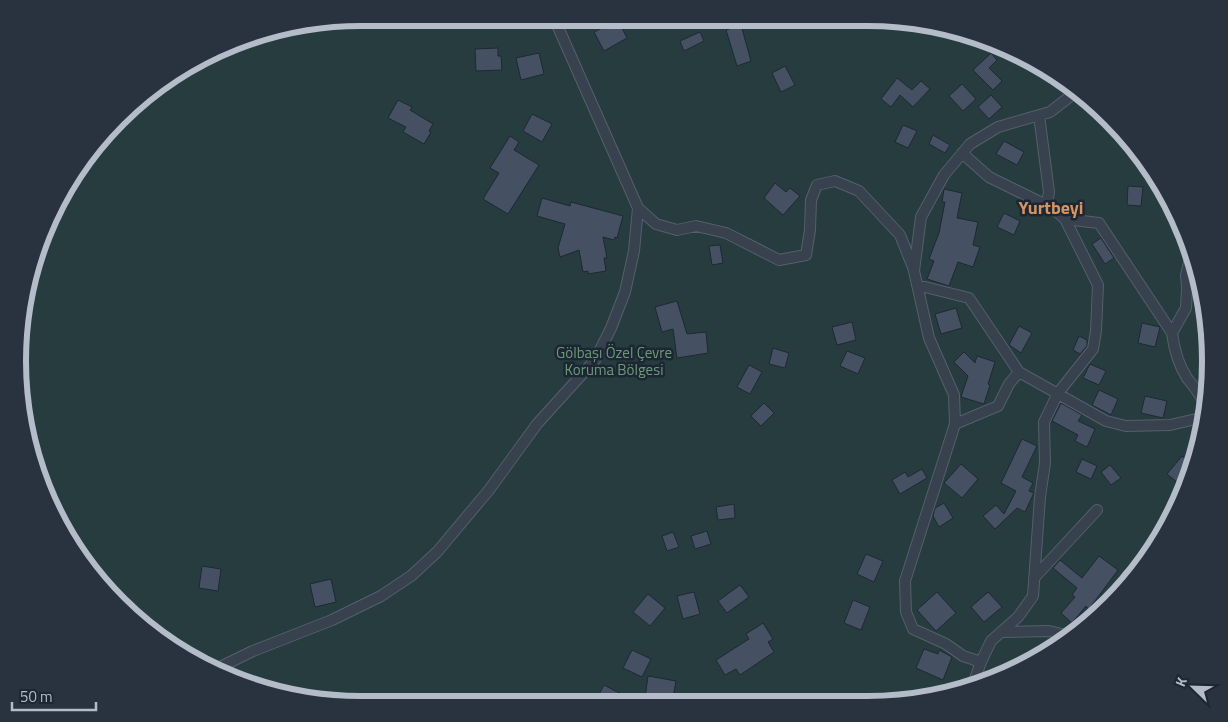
<svg xmlns="http://www.w3.org/2000/svg" width="1228" height="722" font-family="'Titillium Web',sans-serif">
  <rect width="100%" height="100%" fill="#242f3e"/>
  <!-- green -->
  <path fill="#263c3f" d="M361,18H890L978,36L1058,76L1110,118L1153,170L1184,230L1204,294L1210,361L1204,428L1184,493L1152,552L1094,619L1039,658L977,686L890,704H338L250,686L170,646L88,570L36,472L18,361L36,251L76,170L152,88L251,36Z"/>
  <!-- building -->
  <path fill="#455162" stroke="#1f2835" d="M618,20L627,38L604,51L594,32Z
    M741,25L751,61L737,66L726,30Z
    M700,32L704,41L684,51L680,41Z
    M498,48V56H501L502,70L476,71L475,49Z
    M539,53L544,74L521,80L516,58Z
    M991,53L997,60L989,68L1002,81L993,90L973,70Z
    M785,66L795,85L781,92L772,73Z
    M897,78L912,90L921,81L930,89L913,107L900,95L891,107L881,99Z
    M962,84L976,99L963,111L949,96Z
    M991,95L1002,107L989,119L978,107Z
    M398,100L412,107L410,110L433,124L429,131L431,132L424,144L403,132L406,127L388,118Z
    M532,114L552,124L542,142L523,131Z
    M903,125L917,131L908,148L895,142Z
    M933,135L950,145L945,153L929,144Z
    M510,136L519,142L514,150L539,165L508,214L483,199L499,173L490,168Z
    M1004,141L1024,152L1017,165L996,154Z
    M775,183L786,192L790,188L800,196L783,215L764,198Z
    M1128,186L1143,187L1141,206L1127,205Z
    M944,189L962,193L957,218L978,222L973,245L980,247L973,267L958,262L949,286L927,279L934,261L929,259L939,233L945,202H942Z
    M542,198L570,206L571,202L623,216L617,238L615,237L614,240L603,237L607,258H604L606,271L588,274V271L583,272L579,250L560,257L558,248L565,224L537,216Z
    M1004,213L1020,221L1014,235L997,227Z
    M1101,238L1114,258L1105,264L1092,244Z
    M720,245L723,263L712,265L709,246Z
    M677,301L687,334L706,332L708,353L677,358L673,329L662,332L655,307Z
    M956,308L962,328L941,334L935,314Z
    M852,322L856,340L837,345L832,327Z
    M1142,323L1160,327L1155,347L1138,343Z
    M1019,326L1032,333L1021,353L1009,345Z
    M1079,336L1087,340V346L1080,354L1073,350Z
    M773,348L789,353L785,368L769,364Z
    M847,351L865,358L858,374L840,366Z
    M964,352L975,363L977,356L995,362L988,384L990,385L984,404L961,397L968,376L954,362Z
    M1090,364L1106,371L1099,385L1083,378Z
    M749,365L762,372L750,394L737,387Z
    M1099,390L1118,399L1111,415L1092,405Z
    M1145,396L1167,401L1163,418L1141,413Z
    M764,403L774,413L761,426L751,416Z
    M1061,403L1082,415L1078,421L1095,429L1087,447L1075,441L1078,435L1052,421Z
    M1022,439L1037,446L1022,477L1033,483L1029,491L1034,493L1033,495L1025,512L1017,508L995,529L983,516L996,505L1004,514L1016,491L1001,483Z
    M1182,456L1193,465L1178,483L1167,474Z
    M1082,459L1097,466L1091,479L1076,472Z
    M961,464L978,479L962,498L944,483Z
    M1110,465L1121,478L1111,485L1101,472Z
    M922,469L927,478L900,494L892,480L905,472L908,477Z
    M944,503L953,518L939,527L933,516L935,508Z
    M734,504L735,518L718,520L716,507Z
    M707,531L711,544L695,549L691,536Z
    M673,532L679,547L667,551L662,536Z
    M866,554L883,561L874,582L857,574Z
    M1099,556L1118,570L1089,609L1086,606L1072,623L1061,613L1075,597L1072,595L1077,588L1053,568L1060,560L1082,578Z
    M202,566L221,569L218,591L199,588Z
    M331,579L336,602L315,607L310,584Z
    M740,585L749,597L727,613L718,601Z
    M694,592L700,614L683,619L677,596Z
    M937,592L956,613L936,631L917,610Z
    M988,592L1002,607L984,622L971,607Z
    M648,594L665,608L650,626L633,612Z
    M853,600L870,607L861,630L844,623Z
    M763,623L773,639L768,642L774,652L740,675L736,669L725,675L716,660L749,639L746,634Z
    M924,649L938,654L939,650L952,657L943,680L916,668Z
    M632,650L651,659L642,677L623,668Z
    M648,676L676,681L672,703L645,698Z
    M604,685L640,704H608L597,698Z"/>
  <g fill="none" stroke-linecap="round" stroke-linejoin="round">
    <!-- street casing -->
    <g stroke="#565f6c" stroke-width="12">
      <path id="street" d="M553,18L558,27L638,208L656,224L677,230L696,226L726,233L779,260L806,255L810,230L811,200L817,185L835,181L859,191L900,235L914,270
        M1039,115L1049,192L1047,203
        M962,153L989,177L1042,203H1047L1065,219L1098,285L1096,331L1093,349L1058,393L1044,422L1045,463L1040,497L1033,596L1018,617L991,641L981,662L972,687
        M1065,219L1099,223L1172,333C1174,349 1178,364 1187,378C1194,387 1203,397 1206,408
        M917,285L969,298L1019,372L1106,421L1126,426L1170,425L1205,417
        M1172,333L1186,308L1187,288L1186,275L1190,258H1193
        M955,424L998,406L1009,384L1019,372
        M1152,552H1153
        M1034,578L1097,510
        M1112,599L1128,575L1135,572
        M1001,632L1049,631L1070,636
        M981,662L963,656L946,644L913,629L906,612L905,581L955,424L954,395L929,338L914,271L921,217L944,175L970,144L998,127L1050,112L1077,91
        M216,669L253,651L332,620L381,596L411,576L437,552L489,490L537,424L595,360L611,328L625,292L634,251L638,208"/>
    </g>
    <!-- street -->
    <use href="#street" stroke="#38414e" stroke-width="10"/>
  </g>
  <g text-anchor="middle" dominant-baseline="central" stroke-width="5" stroke-linejoin="round" paint-order="stroke">
    <!-- park labels -->
    <g font-size="15" fill="#6b9a76" stroke="#1d2633">
      <text x="614" y="352">Gölbaşı Özel Çevre<tspan x="614" dy="17">Koruma Bölgesi</tspan></text>
    </g>
    <!-- quarter labels -->
    <g font-size="18" font-weight="bold" fill="#d59563" stroke="#1d2633">
      <text x="1051" y="207">Yurtbeyi</text>
    </g>
  </g>
  <!-- crop -->
  <path d="M0 0H1228V722H0ZM361 26H867A335 335 0 0 1 1202 361V361A335 335 0 0 1 867 696H361A335 335 0 0 1 26 361V361A335 335 0 0 1 361 26Z" fill="#29323f" fill-rule="evenodd"/>
  <path fill="none" stroke="#b4bcc9" stroke-width="6" d="M361 26H867A335 335 0 0 1 1202 361V361A335 335 0 0 1 867 696H361A335 335 0 0 1 26 361V361A335 335 0 0 1 361 26Z"/>
  <!-- north arrow -->
  <g transform="translate(1193 687) rotate(293)" stroke="#1d2633" stroke-width="4" paint-order="stroke">
  <path d="M0-4L9 19L0 12L-9 19Z" fill="#b4bcc9"/>
  <text y="-8" font-size="14" font-weight="bold" text-anchor="middle" fill="#b4bcc9">K</text>
  </g>
  <!-- scale -->
  <path d="M12 702v8h84v-8" fill="none" stroke="#b4bcc9" stroke-width="2.5"/>
  <text x="20" y="702" font-size="15" fill="#b4bcc9" stroke="#1d2633" stroke-width="4" paint-order="stroke">50 m</text>
</svg>
